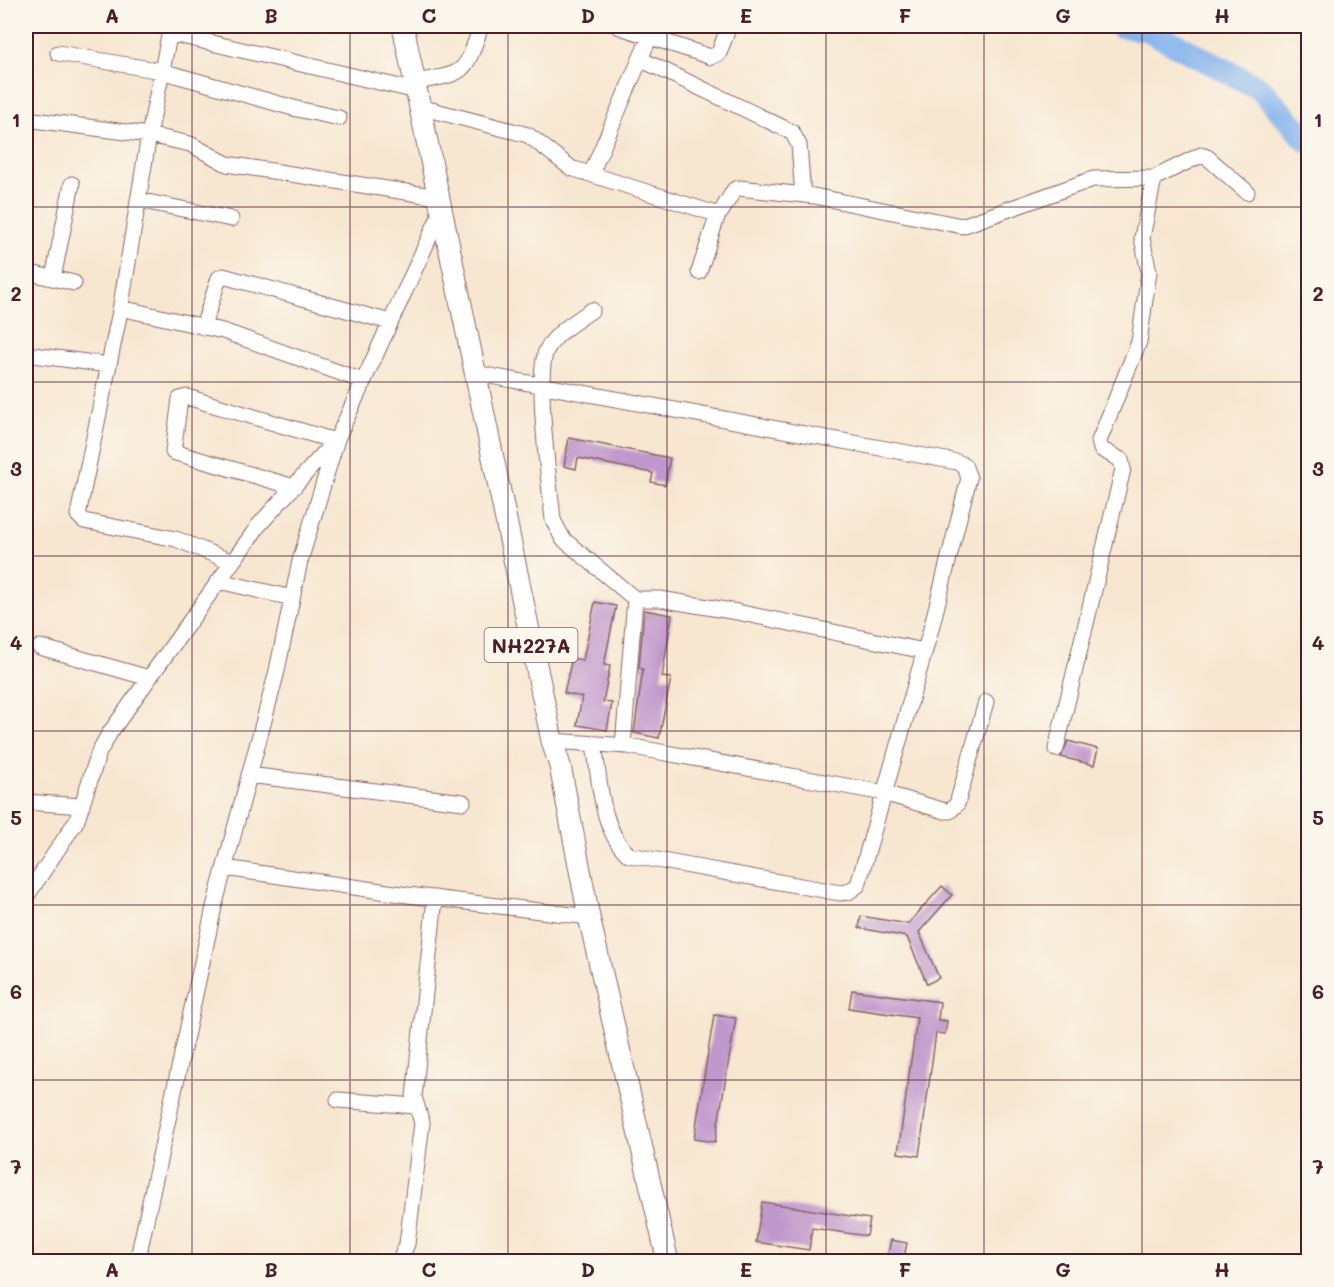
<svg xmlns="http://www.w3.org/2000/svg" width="1334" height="1287" font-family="Mali,sans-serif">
  <rect width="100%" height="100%" fill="#fbf7ec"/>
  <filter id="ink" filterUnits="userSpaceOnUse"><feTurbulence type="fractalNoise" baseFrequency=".0167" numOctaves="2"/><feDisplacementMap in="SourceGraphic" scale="12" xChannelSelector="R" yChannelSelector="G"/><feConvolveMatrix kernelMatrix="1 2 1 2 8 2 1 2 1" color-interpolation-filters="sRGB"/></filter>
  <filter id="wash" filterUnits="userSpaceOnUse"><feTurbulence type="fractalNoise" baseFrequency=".008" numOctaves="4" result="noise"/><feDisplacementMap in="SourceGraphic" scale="24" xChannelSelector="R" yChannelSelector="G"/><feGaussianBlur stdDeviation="1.35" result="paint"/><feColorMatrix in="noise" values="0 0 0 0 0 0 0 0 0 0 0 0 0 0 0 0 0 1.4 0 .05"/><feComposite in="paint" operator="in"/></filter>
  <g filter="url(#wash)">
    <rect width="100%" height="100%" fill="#f7e6d0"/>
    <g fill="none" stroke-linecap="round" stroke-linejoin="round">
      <!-- river -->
      <path stroke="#83b2ed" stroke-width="24" d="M1121,26L1148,30L1259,88L1308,141"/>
    </g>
    <g id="blocks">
      <!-- building -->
      <path fill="#c198cc" d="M569,438L670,458L665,485L651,482L653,473L578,458L576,469L564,466Z
        M595,602L616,606L604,665L610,666L603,702L612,703L607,730L577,725L582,697L564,693L572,658L583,660Z
        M644,610L672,615L662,677L671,678L659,738L634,733L643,669L639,668Z
        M1068,741L1098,749L1094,765L1061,757Z
        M942,886L952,895L919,932L939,978L927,984L907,937L859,928L861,916L908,924Z
        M852,990L940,1002L938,1020L947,1021L945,1034L936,1033L919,1156L898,1153L917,1018L849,1008Z
        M714,1015L736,1018L715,1142L694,1139Z
        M762,1202L870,1219L867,1236L812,1228L809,1250L756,1242Z
        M891,1240L907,1243L903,1262H886Z"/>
    </g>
  </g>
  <g filter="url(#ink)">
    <use href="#blocks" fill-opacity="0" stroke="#876565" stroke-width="1.5"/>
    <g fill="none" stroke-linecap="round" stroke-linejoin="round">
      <!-- minor casing -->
      <g stroke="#876565" stroke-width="17">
        <path id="minor" d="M617,26L711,57L719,53L729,26
          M169,33L417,91
          M58,53L161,71L297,109L339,118
          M640,59L792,132L799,145L803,195
          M415,82C467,73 464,75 481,26
          M420,107L528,135L571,168L716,214L721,212L734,190L739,188L814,196L962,226L1093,179L1154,178L1201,155L1207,157L1247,192
          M26,119L149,135L190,144L227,164L438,197
          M591,174L650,36
          M138,200L231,219
          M26,272L74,283
          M699,272L718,214
          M53,278L72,184
          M592,310C576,321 557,332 547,349C534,375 550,486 553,520L563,539L635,599
          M120,311L149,135L171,26
          M203,327L219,278L223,276L390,322
          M26,354L109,365
          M474,373L957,462L964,465L969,478L931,629L858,885L848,892L840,893L629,855C600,830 600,780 594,744
          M294,487L173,452L180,399L187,397L335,441
          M232,562L176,539L84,521L78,515L120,311L125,309L223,331L363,381
          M219,581L292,598
          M40,647L149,678
          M552,741L628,746L884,793L945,811H950L957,804L986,702
          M623,746L635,599H660L737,612L924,651
          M1056,749L1123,469L1121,460L1101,449L1099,441L1139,342L1149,272L1142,238L1154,178
          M249,775L463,802
          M26,802L82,806
          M225,868L408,895L589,917
          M26,897L77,820L99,752L109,734L259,525L333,443
          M338,1100L416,1106
          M137,1262L214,907L276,675L300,561L337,439L441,212
          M399,1262L407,1244L422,1123L414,1097L435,898"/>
      </g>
      <!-- highway casing -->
      <g stroke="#876565" stroke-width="23">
        <path id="highway" d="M403,26L552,741L560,766L589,917L668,1262"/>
      </g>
      <!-- minor -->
      <use href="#minor" stroke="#fff" stroke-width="15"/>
      <!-- highway -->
      <use href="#highway" stroke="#fff" stroke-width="21"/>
    </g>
  </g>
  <!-- grid -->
  <path fill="none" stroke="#4a1f2b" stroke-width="1.5" stroke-opacity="0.55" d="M192,26V1262M350,26V1262M508,26V1262M667,26V1262M826,26V1262M984,26V1262M1142,26V1262M26,207H1308M26,382H1308M26,556H1308M26,731H1308M26,905H1308M26,1080H1308"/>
  <g text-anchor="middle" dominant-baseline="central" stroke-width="5" stroke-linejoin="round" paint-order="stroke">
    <!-- shield labels -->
    <rect fill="#fbf7ec" stroke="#7f6065" stroke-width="1.5" x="484.5" y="628" width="93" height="34" rx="4.5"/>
    <g font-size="20" font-weight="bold" fill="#4a1f2b">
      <text x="531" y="645">NH227A</text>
    </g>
  </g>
  <!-- margin -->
  <rect width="1334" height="1287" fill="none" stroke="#fbf7ec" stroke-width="66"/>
  <rect x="33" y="33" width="1268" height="1221" fill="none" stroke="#4a1f2b" stroke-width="2"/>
  <g font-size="20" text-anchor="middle" font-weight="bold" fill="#4a1f2b">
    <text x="112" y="23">A</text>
    <text x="271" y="23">B</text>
    <text x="429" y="23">C</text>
    <text x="588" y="23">D</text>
    <text x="746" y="23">E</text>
    <text x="905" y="23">F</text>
    <text x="1063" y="23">G</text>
    <text x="1222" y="23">H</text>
    <text x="16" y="127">1</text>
    <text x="1318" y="127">1</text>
    <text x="16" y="301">2</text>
    <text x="1318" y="301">2</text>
    <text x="16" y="476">3</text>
    <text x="1318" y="476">3</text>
    <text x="16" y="650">4</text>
    <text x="1318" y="650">4</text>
    <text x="16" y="825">5</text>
    <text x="1318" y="825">5</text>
    <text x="16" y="999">6</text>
    <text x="1318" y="999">6</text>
    <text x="16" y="1174">7</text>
    <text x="1318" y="1174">7</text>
    <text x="112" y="1277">A</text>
    <text x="271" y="1277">B</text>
    <text x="429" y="1277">C</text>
    <text x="588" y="1277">D</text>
    <text x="746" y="1277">E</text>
    <text x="905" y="1277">F</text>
    <text x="1063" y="1277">G</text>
    <text x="1222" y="1277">H</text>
  </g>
</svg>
